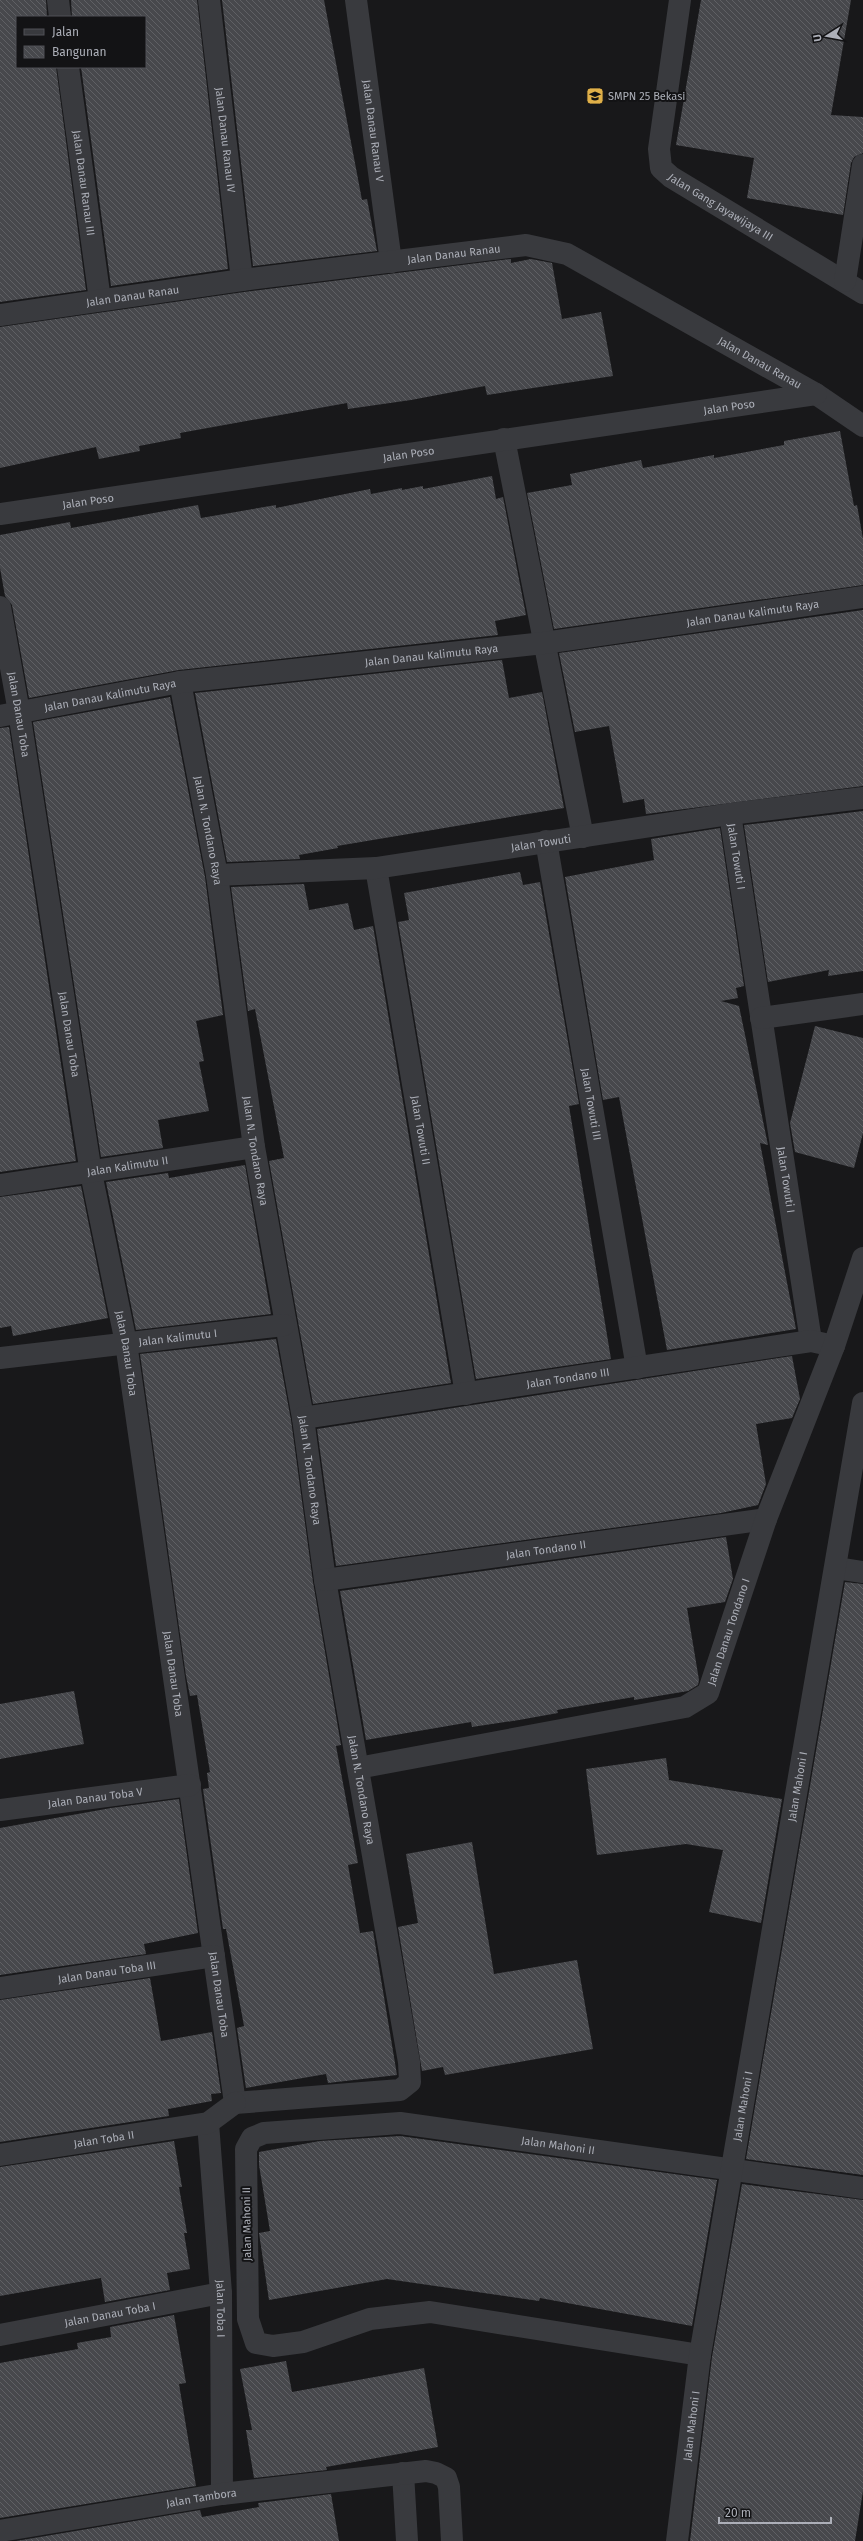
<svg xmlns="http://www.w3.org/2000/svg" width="863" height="2541" font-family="'Fira Sans',sans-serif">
  <defs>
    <pattern id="building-back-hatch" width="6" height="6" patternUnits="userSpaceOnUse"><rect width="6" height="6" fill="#47484c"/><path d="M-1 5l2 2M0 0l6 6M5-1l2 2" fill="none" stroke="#5f6064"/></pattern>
  </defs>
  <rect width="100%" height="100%" fill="#18181a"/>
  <!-- building -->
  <path fill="url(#building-back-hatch)" d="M0,0H46L47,17H17V67H56L86,290L0,302Z
    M71,0H197L228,269L111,286L81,67H145V17H72Z
    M222,0H324L362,200L367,199L377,251L253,266Z
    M701,0H851L831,115L863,117V153L854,157L851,163L843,215L747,198L754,158L676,145Z
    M511,259V263L531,259L552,263L562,319L601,312L613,376L487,395L485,386L411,400L348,409L347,403L180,433L181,438L139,446L140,451L99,459L96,447L0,468V327L244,292Z
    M840,431L854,506L857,505L863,539V585L554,629L527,493L572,485L570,474L610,466L641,460L643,468L714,455V458L784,445V441Z
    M492,476L496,499L503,497L526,615L495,621L498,635L179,670L29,698L12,605L5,596L0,568V535L70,522L71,528L198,505L201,518L276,505V508L370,489L371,494L402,488V490L423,486V489Z
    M863,610V786L646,814L644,799L623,803L609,726L575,732L559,653Z
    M502,660L509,698L542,692L564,808L337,846L338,848L299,855L300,859L227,862L195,693Z
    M170,697L205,877L223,1015L196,1021L204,1061L199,1062L209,1111L158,1120L163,1148L101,1157L33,722Z
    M9,727L76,1161L0,1172V728Z
    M863,811V971L828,976L829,970L768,982L744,825Z
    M720,828L744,986L736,988L738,998L721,1001L739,1006L768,1145L760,1143L796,1329L667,1350L619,1097L603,1100L565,877L654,860L651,839Z
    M520,872L523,885L540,882L579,1104L569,1106L611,1359L476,1379L398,922L409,920L404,893Z
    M304,884L309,910L348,903L354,930L373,926L451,1383L313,1404L269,1161L284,1158L255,1009L248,1011L231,887Z
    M815,1026L863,1038V1133L854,1168L795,1152L790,1123Z
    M245,1165L271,1314L136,1330L106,1182L168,1173L169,1178Z
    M81,1186L108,1318L13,1336L11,1326L0,1328V1197Z
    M276,1339L291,1420L313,1582L341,1745L336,1746L358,1863L348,1865L360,1933L373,1931L397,2075L328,2083L326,2074L246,2088L237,2028L244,2026L226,1929H223L203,1789L209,1788L207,1773L210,1772L197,1695L190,1696L186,1676L140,1354Z
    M792,1356L800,1399L792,1418L756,1424L766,1484L758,1505L721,1513L336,1566L317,1429Z
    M726,1537L733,1579L725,1602L687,1608L699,1680L698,1685L688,1691L634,1700V1697L557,1710L558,1713L519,1720L472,1727L471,1722L366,1740L340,1591Z
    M845,1582L863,1584V2175L746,2159Z
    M74,1691L84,1744L0,1759V1704Z
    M666,1758L669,1780L782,1799L761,1923L709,1912L723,1850L686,1844L597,1855L586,1769Z
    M179,1799L198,1933L144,1944L146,1954L0,1975V1828L111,1808Z
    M472,1842L494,1974L577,1960L593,2049L445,2075L443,2067L422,2071L398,1927L418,1923L406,1854Z
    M150,1978L161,2041L212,2032L221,2093L211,2094L212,2101L168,2109L169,2116L0,2142V2000Z
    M400,2136L717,2180L692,2326L540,2298L539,2301L387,2279L269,2300L259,2233L270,2231L259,2165V2152L320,2141Z
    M174,2141L182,2187H179L187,2233H184L190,2269L167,2273L170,2290L105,2302L101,2278L0,2296V2167Z
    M742,2184L863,2200V2491L855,2541H690L712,2357Z
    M174,2315L186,2383L179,2384L196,2486L0,2518V2363L78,2349L77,2343L111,2337L110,2327Z
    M286,2361L292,2392L424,2368L438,2447L326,2467L327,2470L254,2478L246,2430H252L240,2369Z
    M331,2494L339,2541H16L200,2510L202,2517L259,2507L258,2503Z"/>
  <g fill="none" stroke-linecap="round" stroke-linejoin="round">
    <!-- minor -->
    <g stroke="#393a3e" stroke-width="22">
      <path d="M58,0L60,17"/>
      <path id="s1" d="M209,0L242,280"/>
      <path id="s2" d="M356,0L391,262"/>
      <path id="s3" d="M680,0L659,149L661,168L671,177L863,293"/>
      <path id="s4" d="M68,67L100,300"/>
      <path d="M845,281L863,165"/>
      <path id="s5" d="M0,315L242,280L526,245L567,254L816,394L863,426"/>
      <path d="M504,439L583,837"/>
      <path id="s6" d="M0,514L816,394"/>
      <path id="s7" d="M0,607L19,712L91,1173L126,1343L235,2103"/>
      <path id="s8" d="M180,682L217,875L254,1147L303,1418L325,1580L409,2062L410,2082L400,2090L235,2103"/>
      <path id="s9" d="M0,716L180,682L544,643L863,597"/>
      <path id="s10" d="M730,814L811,1341"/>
      <path id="s11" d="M546,841L637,1368"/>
      <path id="s12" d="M376,868L466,1394"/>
      <path id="s13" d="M217,875L376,868L730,814L863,798"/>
      <path d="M761,1018L863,1004"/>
      <path id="s14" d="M0,1185L254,1147"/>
      <path id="s15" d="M0,1358L284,1325"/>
      <path id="s16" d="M303,1418L811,1341L834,1346"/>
      <path d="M836,1568L863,1572"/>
      <path id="s17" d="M325,1580L766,1519"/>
      <path id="s18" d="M358,1768L685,1707L708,1693L766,1519L834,1346L863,1258"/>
      <path id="s19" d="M0,1810L190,1785"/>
      <path id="s20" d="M0,1988L214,1956"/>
      <path id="s21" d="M208,2123L221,2293L222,2494"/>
      <path id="s22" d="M0,2155L208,2123L235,2103"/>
      <path id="s23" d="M0,2335L221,2293"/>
      <path id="s24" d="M700,2355L430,2312L370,2319L303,2342L273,2346L256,2343L248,2319L246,2149L252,2138L264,2133L400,2123L863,2188"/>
      <path d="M403,2473L407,2541"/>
      <path id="s25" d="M0,2531L222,2494L426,2471L436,2473L446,2478L449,2487L452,2541"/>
      <path id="s26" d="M677,2541L700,2355L863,1403"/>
    </g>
  </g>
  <!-- icons -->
  <defs>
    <g id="school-square" transform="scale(0.9)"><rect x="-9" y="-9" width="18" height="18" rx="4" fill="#e0b049" stroke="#131315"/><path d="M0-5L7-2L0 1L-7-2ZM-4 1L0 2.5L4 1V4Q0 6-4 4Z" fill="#111"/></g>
  </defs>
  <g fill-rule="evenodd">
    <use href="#school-square" x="595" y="96"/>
  </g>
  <g text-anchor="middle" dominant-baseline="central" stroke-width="4" stroke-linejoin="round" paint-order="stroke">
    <!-- poi labels -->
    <g font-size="11" fill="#acafb8" stroke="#131315" text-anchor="start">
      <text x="608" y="96">SMPN 25 Bekasi</text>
    </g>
    <!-- street labels -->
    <g font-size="11" fill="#acafb8" stroke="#131315">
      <text stroke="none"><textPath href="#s2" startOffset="132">Jalan Danau Ranau V</textPath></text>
      <text stroke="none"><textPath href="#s1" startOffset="141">Jalan Danau Ranau IV</textPath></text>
      <text stroke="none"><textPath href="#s4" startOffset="117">Jalan Danau Ranau III</textPath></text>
      <text stroke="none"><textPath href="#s3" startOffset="241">Jalan Gang Jayawijaya III</textPath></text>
      <text stroke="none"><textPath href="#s5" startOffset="458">Jalan Danau Ranau</textPath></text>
      <text stroke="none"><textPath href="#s5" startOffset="134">Jalan Danau Ranau</textPath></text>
      <text stroke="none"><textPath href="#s5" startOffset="794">Jalan Danau Ranau</textPath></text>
      <text stroke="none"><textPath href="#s6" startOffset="737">Jalan Poso</textPath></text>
      <text stroke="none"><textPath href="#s6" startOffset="413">Jalan Poso</textPath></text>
      <text stroke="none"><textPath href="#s6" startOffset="89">Jalan Poso</textPath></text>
      <text stroke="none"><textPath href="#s9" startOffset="760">Jalan Danau Kalimutu Raya</textPath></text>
      <text stroke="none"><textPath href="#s9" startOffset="436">Jalan Danau Kalimutu Raya</textPath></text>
      <text stroke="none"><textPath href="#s9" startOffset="112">Jalan Danau Kalimutu Raya</textPath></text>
      <text stroke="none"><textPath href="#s7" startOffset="109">Jalan Danau Toba</textPath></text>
      <text stroke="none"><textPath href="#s8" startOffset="151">Jalan N. Tondano Raya</textPath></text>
      <text stroke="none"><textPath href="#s13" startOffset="326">Jalan Towuti</textPath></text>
      <text stroke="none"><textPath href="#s10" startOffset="43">Jalan Towuti I</textPath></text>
      <text stroke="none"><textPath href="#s7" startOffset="433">Jalan Danau Toba</textPath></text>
      <text stroke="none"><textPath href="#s11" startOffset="267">Jalan Towuti III</textPath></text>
      <text stroke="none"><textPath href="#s12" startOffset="266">Jalan Towuti II</textPath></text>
      <text stroke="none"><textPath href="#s8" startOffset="475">Jalan N. Tondano Raya</textPath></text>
      <text stroke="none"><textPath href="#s14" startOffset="129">Jalan Kalimutu II</textPath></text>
      <text stroke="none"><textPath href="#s10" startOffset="370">Jalan Towuti I</textPath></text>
      <text stroke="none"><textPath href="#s15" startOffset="179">Jalan Kalimutu I</textPath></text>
      <text stroke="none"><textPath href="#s7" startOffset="757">Jalan Danau Toba</textPath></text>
      <text stroke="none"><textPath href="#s16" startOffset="268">Jalan Tondano III</textPath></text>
      <text stroke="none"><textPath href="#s8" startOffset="799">Jalan N. Tondano Raya</textPath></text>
      <text stroke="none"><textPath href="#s17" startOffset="223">Jalan Tondano II</textPath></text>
      <text stroke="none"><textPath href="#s18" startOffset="424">Jalan Danau Tondano I</textPath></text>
      <text stroke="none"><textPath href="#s7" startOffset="1081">Jalan Danau Toba</textPath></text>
      <text stroke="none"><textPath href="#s26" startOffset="764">Jalan Mahoni I</textPath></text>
      <text stroke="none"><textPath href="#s8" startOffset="1123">Jalan N. Tondano Raya</textPath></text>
      <text stroke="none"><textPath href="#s19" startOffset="96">Jalan Danau Toba V</textPath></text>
      <text stroke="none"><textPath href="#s20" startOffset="108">Jalan Danau Toba III</textPath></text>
      <text stroke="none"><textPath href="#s7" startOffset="1405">Jalan Danau Toba</textPath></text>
      <text stroke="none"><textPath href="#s26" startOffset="440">Jalan Mahoni I</textPath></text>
      <text stroke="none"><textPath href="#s22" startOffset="105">Jalan Toba II</textPath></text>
      <text stroke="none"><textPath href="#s24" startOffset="969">Jalan Mahoni II</textPath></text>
      <text transform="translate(247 2224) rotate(-91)">Jalan Mahoni II</text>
      <text stroke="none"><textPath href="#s21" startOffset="186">Jalan Toba I</textPath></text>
      <text stroke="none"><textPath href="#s23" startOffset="112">Jalan Danau Toba I</textPath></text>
      <text stroke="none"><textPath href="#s26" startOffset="116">Jalan Mahoni I</textPath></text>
      <text stroke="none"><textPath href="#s25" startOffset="204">Jalan Tambora</textPath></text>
    </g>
  </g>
  <!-- legend -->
  <rect x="16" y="16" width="130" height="52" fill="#131315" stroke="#505156"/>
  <rect x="24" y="29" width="20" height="6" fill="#393a3e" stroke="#505156"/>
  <text x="52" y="36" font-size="12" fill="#acafb8">Jalan</text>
  <rect x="24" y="46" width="20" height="12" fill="url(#building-back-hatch)" stroke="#505156"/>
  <text x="52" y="56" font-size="12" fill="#acafb8">Bangunan</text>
  <!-- north arrow -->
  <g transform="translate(827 36) rotate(259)" stroke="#131315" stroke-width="3" paint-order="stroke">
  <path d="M0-3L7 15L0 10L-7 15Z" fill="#acafb8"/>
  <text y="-6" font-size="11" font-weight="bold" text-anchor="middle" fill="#acafb8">U</text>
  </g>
  <!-- scale -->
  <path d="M719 2517v6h112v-6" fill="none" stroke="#acafb8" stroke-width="2"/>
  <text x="725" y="2517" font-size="12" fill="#acafb8" stroke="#131315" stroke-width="3" paint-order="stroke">20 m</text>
</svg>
